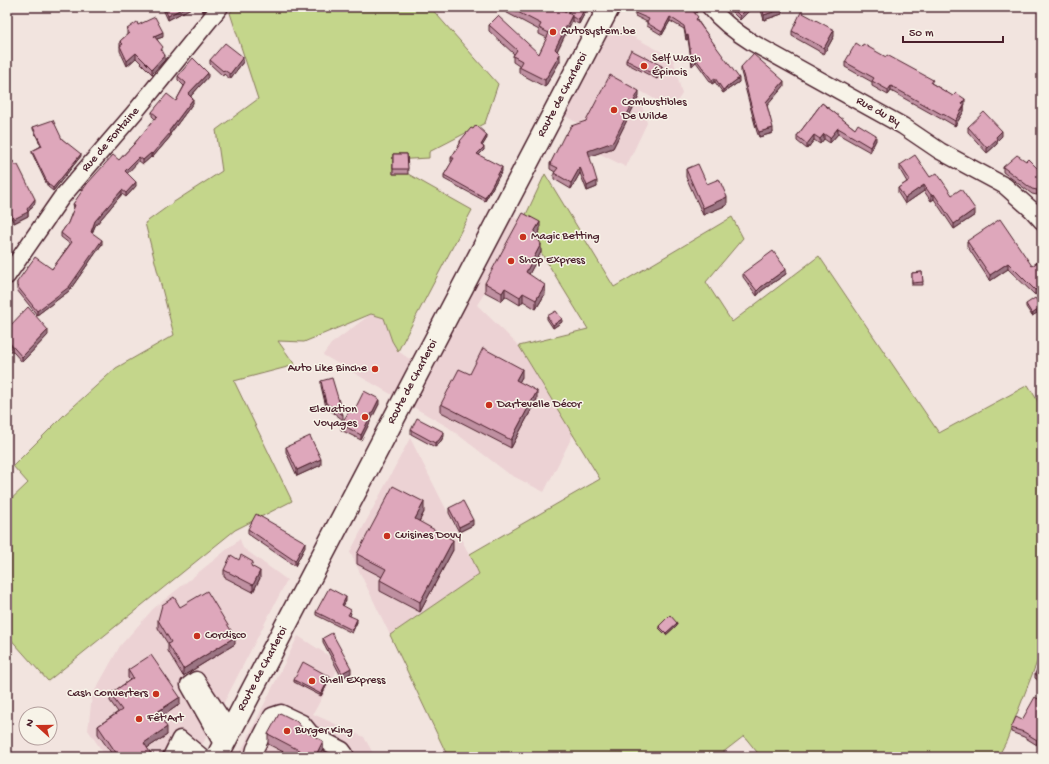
<svg xmlns="http://www.w3.org/2000/svg" width="1049" height="764" font-family="'Gochi Hand',sans-serif">
  <rect width="100%" height="100%" fill="#f2e4df"/>
  <filter id="ink" filterUnits="userSpaceOnUse"><feTurbulence type="fractalNoise" baseFrequency=".025" numOctaves="2"/><feDisplacementMap in="SourceGraphic" scale="8" xChannelSelector="R" yChannelSelector="G"/><feConvolveMatrix kernelMatrix="1 2 1 2 8 2 1 2 1" color-interpolation-filters="sRGB"/></filter>
  <g filter="url(#ink)">
    <!-- built -->
    <path fill="#ecd2d4" d="M611,25L673,58L682,94L672,109L637,89L647,123L626,167L584,146L576,122L565,116Z
      M498,210L541,230L534,241L485,292L477,305L519,346L573,435L544,492L509,474L448,427L323,355L331,344L371,314L384,318L392,341L398,351L418,365Z
      M410,438L479,574L390,635L350,552Z
      M240,539L243,548L287,580L196,757H106L88,730L92,696L120,646L153,609Z
      M298,636L328,655L337,670L313,714L364,737L375,757H238Z"/>
    <!-- green -->
    <path fill="#c4d68b" stroke="#877a5b" d="M235,7H430L498,84L485,123L429,152V158L393,160V174H408L472,210L398,351L392,341L384,318L371,314L304,342L278,341L295,365L234,381L292,501L235,530L48,681L7,635V503L28,483L13,466L64,415L116,368L174,335L145,223L174,202L222,171L216,130L258,99L230,13Z
      M545,174L614,287L732,217L743,238L706,282L732,322L819,256L939,433L1028,385L1042,408V649L1006,742L998,757H761L744,736L717,757H448L390,635L479,574L470,554L600,479L519,346L588,329L534,241L540,230L523,221Z"/>
    <g fill="none" stroke-linecap="round" stroke-linejoin="round">
      <!-- minor casing -->
      <g stroke="#4a1f2b" stroke-width="19">
        <path id="minor" d="M710,7C722,22 737,33 753,43L903,126L940,151L1005,186L1032,210L1042,221
          M7,276L61,198L135,112L220,7
          M223,745L189,685L196,680L230,731
          M171,757L180,739L202,757
          M253,757L255,749L272,716L281,713L302,723L311,734L342,750L345,754V757"/>
      </g>
      <!-- major casing -->
      <g stroke="#4a1f2b" stroke-width="24">
        <path id="major" d="M217,757L609,7"/>
      </g>
      <!-- minor -->
      <use href="#minor" stroke="#f7f3e8" stroke-width="16"/>
      <!-- major -->
      <use href="#major" stroke="#f7f3e8" stroke-width="21"/>
    </g>
    <!-- wall -->
    <path fill="#bf90a1" stroke="#4a1f2b" d="M162,7H193L168,20Z
      M201,7H208L203,12Z
      M496,7H553L568,13L572,7H588L579,24L572,21L557,51L560,61L545,87L519,73V66L513,62V56L514,54L489,31V25L539,54L547,38L539,34V30Z
      M634,7H696L697,12L695,14L698,21L739,82L723,93L715,82L712,84L696,62L692,66L688,39L686,40L684,29L670,21L662,35L647,26V22L635,16V13L636,10L634,9Z
      M727,7H753L740,20Z
      M760,7H781L782,14L764,20Z
      M138,25L163,37L157,39L163,52L165,60L152,74L136,58L127,66L120,51V41L127,35V29Z
      M792,31L834,36L824,54L792,36Z
      M210,60L243,62L230,79L224,74L223,76L210,64Z
      M626,60L662,68L657,79L626,63Z
      M845,62L933,84L965,104L964,106V111L955,126L943,119V120L891,91L888,95L872,86V82L845,67Z
      M741,67L784,86L767,105L773,133L759,137L757,132L741,72Z
      M178,76L208,77L191,96L193,103L170,134V137L152,158L151,157L143,164L139,161L127,173L136,186L126,197L122,194L95,226L92,233L102,244L69,291L37,315L17,290V282L52,269L70,244L61,237V233L68,223L74,208L73,204L119,160L134,144L155,119L152,116V112L176,101L184,86L178,80Z
      M639,96L613,148L589,156L597,187L587,191L580,173L571,189L554,179V173L555,172L550,169V164L566,135L586,121Z
      M822,103L855,129L876,140L870,152L838,134L830,143L824,139L820,144L814,140L807,149L797,141V136Z
      M33,127L62,139L81,156L53,191L48,187L32,153V151L41,146L33,129Z
      M968,127L1002,136L997,141V144L987,153L968,132Z
      M473,129L487,138L482,146L484,150L479,155L502,171L485,201L444,179V175L452,162H451V158L460,144V141Z
      M393,154H407L408,174H393Z
      M7,164L35,203L28,212V216L14,223L7,210Z
      M900,165L930,177L952,195L975,215L954,229L934,199L931,201L924,191L905,204L898,193V188L907,182L900,170Z
      M1003,167L1042,173L1037,195L1032,194L1003,172Z
      M686,169L707,184L727,205L703,215L686,177Z
      M540,230L537,236L541,252L529,274L545,294L536,309L523,301L520,305L505,296L502,301L485,292V283Z
      M967,241L1032,266L1042,259L1035,295L1008,269L990,281L967,246Z
      M922,272L923,285H912V273Z
      M743,273L786,274L761,291L757,296L743,277Z
      M1026,304L1042,310L1032,316L1026,307Z
      M547,316L562,322L553,328L547,319Z
      M7,329L48,335L22,362L7,345Z
      M470,374L522,377L519,382L537,399L511,448L441,412V404Z
      M321,381L343,415V420L326,407L321,386Z
      M379,404L361,440L341,430V424L355,409Z
      M411,430L444,436L439,444L435,447L411,434Z
      M286,447L321,465L297,476L286,452Z
      M449,508L473,525L459,532L449,513Z
      M424,512L419,522L453,550L420,612L380,591V580L382,577L357,564V554Z
      M248,529L305,547L295,566L248,534Z
      M253,567L260,578L253,592L224,577V570Z
      M346,601L343,606L351,613L350,616L357,622L352,633L316,615V612Z
      M158,620L235,644L183,676L168,651V644L158,628Z
      M677,625L666,635L659,628V626Z
      M323,638L351,673L342,678L323,642Z
      M1042,660V683L1035,678V674Z
      M128,670L180,704L160,718L167,735L147,748L153,757H114L98,734V726L118,712L110,701V694L130,680L128,678Z
      M330,679L321,696L294,682V680Z
      M1038,699L1037,745L1024,737L1011,732V728L1022,720Z
      M268,734L323,751L320,757H293L268,744Z"/>
    <!-- shaded-wall -->
    <path fill="#9b7583" stroke="#4a1f2b" d="M185,7H193L168,20V16Z
      M204,7H208L203,12V8Z
      M585,7H588L579,24V20Z
      M749,7H753L740,20V16Z
      M697,8V12L693,15V11Z
      M782,9V14L764,20V15Z
      M572,15V21L555,55V49Z
      M670,17V21L662,35V32Z
      M834,30V36L824,54V48Z
      M163,32V37L154,40V36Z
      M688,35V39L686,40V36Z
      M136,53V58L127,66V61Z
      M560,54V61L545,87V80Z
      M165,55V60L152,74V69Z
      M243,57V62L230,79V74Z
      M696,59V62L692,66V62Z
      M662,66V68L657,79V76Z
      M208,73V77L188,99V94Z
      M715,78V82L712,84V80Z
      M739,78V82L723,93V90Z
      M784,81V86L766,107V102Z
      M891,86V91L888,95V90Z
      M639,91V96L613,148L588,157V151Z
      M193,99V103L170,134V137L152,158V154Z
      M965,99V104L962,109V104Z
      M964,106V111L955,126V121Z
      M773,128V133L759,137V132Z
      M838,128V134L830,143V138Z
      M1002,131V136L997,141V144L987,153V148L996,137Z
      M824,134V139L820,144V139Z
      M487,135V138L481,148V145Z
      M814,135V140L807,149V144Z
      M876,135V140L870,152V147Z
      M484,147V150L477,157V154Z
      M151,153V157L143,164V160Z
      M81,154V156L53,191V188Z
      M139,157V161L125,176V171Z
      M502,167V171L485,201V198Z
      M580,167V173L571,189V183Z
      M597,181V187L587,191V186Z
      M136,182V186L126,197V193Z
      M924,185V191L905,204V198Z
      M1042,187V192L1037,195V190Z
      M122,190V194L95,226L91,236V232L95,221Z
      M934,194V199L931,201V195Z
      M727,197V205L703,215V208Z
      M35,199V203L28,212V216L14,223V219L27,209Z
      M975,209V215L954,229V224Z
      M540,222V230L534,241V232Z
      M102,240V244L69,291L37,315V311Z
      M541,244V252L526,280V272Z
      M1008,263V269L990,281V275Z
      M786,269V274L761,291L757,296V291L761,287Z
      M545,285V294L536,309V300Z
      M1042,285V290L1035,295V290Z
      M505,288V296L502,301V293Z
      M523,293V301L520,305V297Z
      M1042,307V310L1032,316V314Z
      M562,319V322L553,328V325Z
      M48,330V335L22,362V357Z
      M522,369V377L516,388V380Z
      M537,391V399L511,448V440Z
      M379,399V404L361,440V435Z
      M444,432V436L439,444L435,447V443Z
      M321,459V465L297,476V470Z
      M424,502V512L415,529V519Z
      M473,520V525L459,532V527Z
      M453,540V550L420,612V602Z
      M305,542V547L295,566V561Z
      M260,571V578L253,592V585Z
      M346,597V601L342,608V605Z
      M357,619V622L352,633V630Z
      M677,623V625L666,635V633Z
      M235,637V644L183,676V669Z
      M351,668V673L342,678V673Z
      M330,677V679L321,696V694Z
      M180,697V704L157,720V712Z
      M167,727V735L144,750V743Z
      M1042,733V737L1037,745V740Z
      M323,741V751L320,757H315Z"/>
    <!-- building -->
    <path fill="#dea7bb" stroke="#4a1f2b" d="M164,7H185L168,16Z
      M508,7H557L572,15L555,49L560,54L545,80L519,67L522,61L513,56L517,50L489,25L498,16L539,54L549,33L539,28L541,24Z
      M572,7H585L579,20L572,17V15L568,13Z
      M637,7H696L697,8L693,11L698,17L696,19L739,78L723,90L715,78L712,80L696,59L692,62L688,35L686,36L684,26L670,17L662,32L647,23L649,19L635,13Z
      M731,7H749L740,16Z
      M762,7H781L782,9L764,15Z
      M801,12L834,30L824,48L792,31Z
      M155,17L163,32L154,36L163,47L161,50L165,55L152,69L136,53L127,61L120,46L123,44L120,41L129,33L127,29L137,22L138,25Z
      M225,43L243,57L230,74L224,70L223,71L210,60Z
      M856,43L862,47L863,44L886,57L887,55L933,80L931,83L953,96L956,93L965,99L962,104L964,106L955,121L943,114V115L891,86L888,90L872,81L874,78L845,62Z
      M631,50L662,66L657,76L626,60Z
      M753,54L784,81L766,102L773,128L759,132L757,128L741,67Z
      M193,58L208,73L188,94L193,99L169,131L170,133L152,154L151,153L143,160L139,157L125,171L136,182L126,193L122,190L95,221L91,232L102,240L69,287L37,311L17,286V282L35,257L52,269L72,242L61,233L68,223L75,205L73,204L87,184L113,155L119,160L134,144L157,116L152,112L167,94L176,101L186,83L178,76Z
      M610,75L639,91L613,142L588,151L597,181L587,186L580,167L571,183L554,173L558,168L550,164L565,134L566,135L571,126L586,121Z
      M822,103L855,129L858,124L876,135L870,147L838,128L830,138L824,134L820,139L814,135L807,144L797,136Z
      M984,112L1002,131L996,137L997,139L987,148L968,127Z
      M53,120L62,139L81,154L53,188L48,184L32,151L42,146L33,127Z
      M476,125L487,135L481,145L484,147L477,154L502,167L485,198L444,175L454,158H451L461,142L460,141L471,128L473,129Z
      M393,154H407L408,169H393Z
      M915,155L930,177L937,173L952,195L961,189L975,209L954,224L934,194L931,195L924,185L905,198L898,188L910,180L900,165Z
      M1017,155L1026,161L1028,159L1042,173V187L1037,190L1032,189L1003,167Z
      M13,161L15,165H18L35,199L27,209L28,212L14,219L7,206V175H8L7,173V164Z
      M698,164L707,184L719,179L727,197L703,208L686,169Z
      M523,213L540,222L534,232L541,244L526,272L545,285L536,300L523,293L520,297L505,288L502,293L485,283Z
      M1000,219L1032,266L1042,259V285L1035,290L1008,263L990,275L967,241Z
      M773,251L786,269L761,287L757,291L743,273Z
      M922,272L923,282L912,283V273Z
      M1035,298L1042,307L1032,314L1026,304Z
      M28,307L48,330L22,357L7,340V329Z
      M556,311L562,319L553,325L547,316Z
      M483,348L522,369L516,380L537,391L511,440L441,404L459,369L470,374Z
      M332,378L343,415L326,403L321,381Z
      M364,391L379,399L361,435L341,424L352,407L355,409Z
      M417,418L444,432L439,440L435,443L411,430Z
      M310,436L321,459L297,470L286,447Z
      M393,486L424,502L415,519L453,540L420,602L380,580L386,569L357,554Z
      M463,501L473,520L459,527L449,508Z
      M256,514L305,542L295,561L248,529Z
      M231,555L239,560L241,555L253,562L251,566L260,571L253,585L224,570Z
      M329,588L346,597L342,605L351,610L348,615L357,619L352,630L316,612Z
      M207,591L235,637L183,669L168,644L171,642L158,620L162,605L174,597L180,607Z
      M670,615L677,623L666,633L659,626Z
      M332,633L351,668L342,673L323,638Z
      M151,655L180,697L157,712L167,727L144,743L153,757H119L98,726L122,710L110,694L133,678L128,670Z
      M1042,660V678L1035,674Z
      M303,662L330,677L321,694L294,680Z
      M1042,692V733L1037,740L1024,732L1011,728L1016,717L1022,720L1035,697L1038,699Z
      M280,713L296,721L306,732L323,741L315,757H312L268,734L279,714Z"/>
  </g>
  <!-- markers -->
  <g fill="#c8321e" stroke="#f7f3e8" stroke-width="1.5">
    <circle cx="553" cy="32" r="4"/>
    <circle cx="644" cy="66" r="4"/>
    <circle cx="614" cy="110" r="4"/>
    <circle cx="523" cy="237" r="4"/>
    <circle cx="511" cy="261" r="4"/>
    <circle cx="375" cy="369" r="4"/>
    <circle cx="489" cy="405" r="4"/>
    <circle cx="365" cy="417" r="4"/>
    <circle cx="387" cy="536" r="4"/>
    <circle cx="197" cy="636" r="4"/>
    <circle cx="312" cy="681" r="4"/>
    <circle cx="156" cy="694" r="4"/>
    <circle cx="139" cy="719" r="4"/>
    <circle cx="287" cy="731" r="4"/>
  </g>
  <g text-anchor="middle" dominant-baseline="central" stroke-width="3" stroke-linejoin="round" paint-order="stroke">
    <!-- poi labels -->
    <g font-size="12" fill="#4a1f2b" stroke="#f7f3e8" text-anchor="start">
      <text x="561" y="32">Autosystem.be</text>
      <text x="652" y="59">Self Wash<tspan x="652" dy="14">Épinois</tspan></text>
      <text x="622" y="103">Combustibles<tspan x="622" dy="14">De Wilde</tspan></text>
      <text x="531" y="237">Magic Betting</text>
      <text x="519" y="261">Shop Express</text>
      <text x="367" y="369" text-anchor="end">Auto Like Binche</text>
      <text x="497" y="405">Dartevelle Décor</text>
      <text x="357" y="410" text-anchor="end">Elevation<tspan x="357" dy="14">Voyages</tspan></text>
      <text x="395" y="536">Cuisines Dovy</text>
      <text x="205" y="636">Cordisco</text>
      <text x="320" y="681">Shell Express</text>
      <text x="148" y="694" text-anchor="end">Cash Converters</text>
      <text x="147" y="719">Fêt'Art</text>
      <text x="295" y="731">Burger King</text>
    </g>
    <!-- street labels -->
    <g font-size="12" fill="#4a1f2b" stroke="#f7f3e8">
      <text transform="translate(563 95) rotate(-62)">Route de Charleroi</text>
      <text transform="translate(878 112) rotate(29)">Rue du By</text>
      <text transform="translate(111 140) rotate(-49)">Rue de Fontaine</text>
      <text transform="translate(413 382) rotate(-62)">Route de Charleroi</text>
      <text transform="translate(263 669) rotate(-62)">Route de Charleroi</text>
    </g>
  </g>
  <!-- margin -->
  <rect width="1049" height="764" fill="none" stroke="#f7f3e8" stroke-width="24"/>
  <rect x="12" y="12" width="1025" height="740" fill="none" stroke="#4a1f2b" stroke-width="1.5" filter="url(#ink)"/>
  <!-- north arrow -->
  <g transform="translate(38 726) rotate(291)"><circle r="19" fill="#f7f3e8" stroke="#b29e9c"/>
  <path d="M0-3L7 15L0 10L-7 15Z" fill="#c8321e"/>
  <text y="-6" font-size="11" font-weight="bold" text-anchor="middle" fill="#4a1f2b">N</text>
  </g>
  <!-- scale -->
  <path d="M903 36v6h100v-6" fill="none" stroke="#4a1f2b" stroke-width="2"/>
  <text x="909" y="36" font-size="12" fill="#4a1f2b" stroke="#f7f3e8" stroke-width="3" paint-order="stroke">50 m</text>
</svg>
